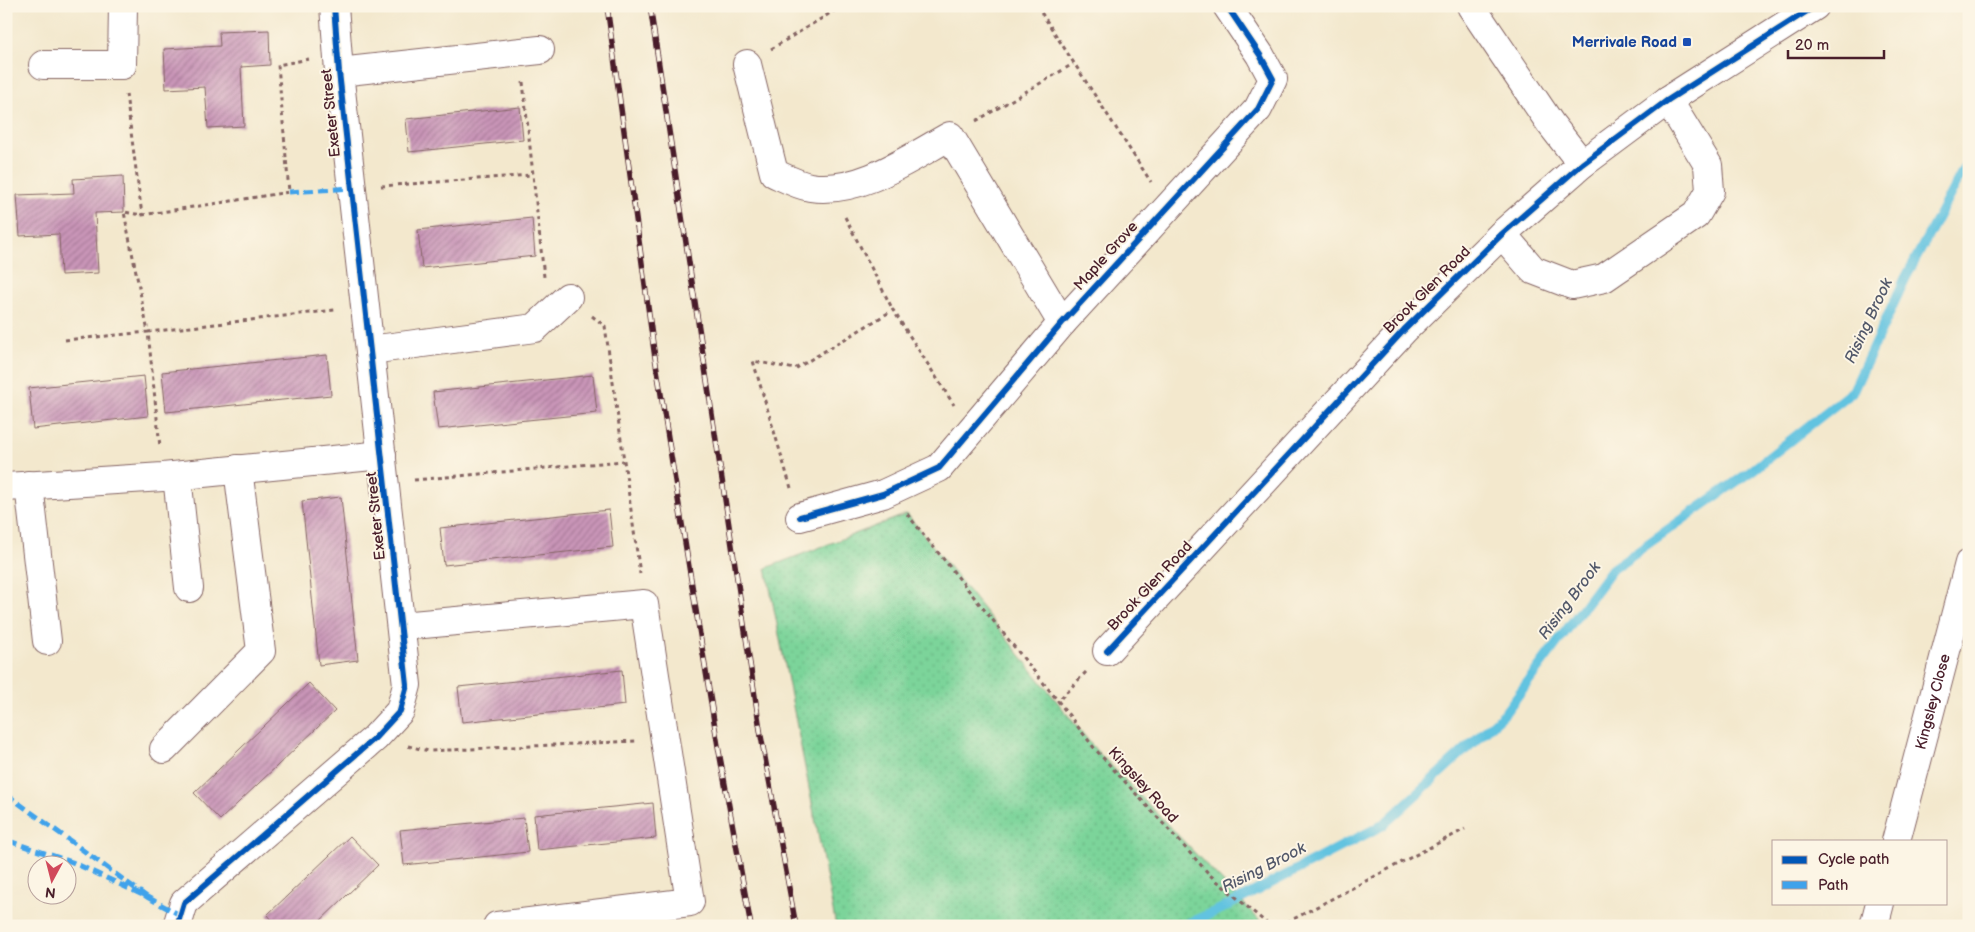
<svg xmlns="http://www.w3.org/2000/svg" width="1975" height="932" font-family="'Balsamiq Sans',sans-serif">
  <defs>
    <pattern id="grass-dots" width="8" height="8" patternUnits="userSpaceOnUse" patternTransform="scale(1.25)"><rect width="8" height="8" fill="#7bd49a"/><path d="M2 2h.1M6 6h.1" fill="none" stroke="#6cb685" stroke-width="1.8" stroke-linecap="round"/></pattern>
    <pattern id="building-hatch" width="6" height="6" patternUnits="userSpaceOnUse" patternTransform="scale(1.25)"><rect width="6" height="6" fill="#c995b8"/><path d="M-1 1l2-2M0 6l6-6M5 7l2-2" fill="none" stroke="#a57996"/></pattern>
  </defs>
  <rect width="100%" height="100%" fill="#fcf5e5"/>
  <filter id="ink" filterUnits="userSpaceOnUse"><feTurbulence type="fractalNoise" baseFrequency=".02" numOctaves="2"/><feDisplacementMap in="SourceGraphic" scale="10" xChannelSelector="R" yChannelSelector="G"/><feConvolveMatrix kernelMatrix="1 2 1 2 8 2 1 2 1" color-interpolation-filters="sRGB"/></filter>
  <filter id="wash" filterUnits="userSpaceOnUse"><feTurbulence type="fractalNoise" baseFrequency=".0096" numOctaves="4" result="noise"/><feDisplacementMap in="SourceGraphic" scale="20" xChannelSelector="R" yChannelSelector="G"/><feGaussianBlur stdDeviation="1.12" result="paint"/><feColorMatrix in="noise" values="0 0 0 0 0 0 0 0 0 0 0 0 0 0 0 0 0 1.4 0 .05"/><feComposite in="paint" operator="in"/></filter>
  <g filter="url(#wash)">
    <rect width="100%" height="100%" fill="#f3e8cd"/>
    <!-- grass -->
    <path fill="url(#grass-dots)" stroke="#627a62" d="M907,514L1095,749L1265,926H836L766,568Z"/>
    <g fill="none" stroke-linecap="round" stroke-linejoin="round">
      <!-- stream -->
      <path stroke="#62c3e0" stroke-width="10" d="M1182,926L1221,909L1383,825L1504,714L1612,569L1750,472L1853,391L1905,279L1969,159"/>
    </g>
    <g id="blocks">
      <!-- building -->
      <path fill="url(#building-hatch)" d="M269,30L270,65L241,67L244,126L208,128L205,87L166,89L164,49L220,46L219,32Z
        M520,107L523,140L409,152L406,119Z
        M123,176L124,212L95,213L98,273L61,275L59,234L20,236L17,195L74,193L73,179Z
        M532,218L535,256L422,268L418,230Z
        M327,355L331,395L166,412L162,372Z
        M593,375L597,413L438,429L433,392Z
        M144,376L148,416L33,429L29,388Z
        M341,497L358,660L319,665L302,501Z
        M609,510L613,547L444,565L440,528Z
        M622,670L625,705L462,722L458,687Z
        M309,683L335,711L220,820L194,793Z
        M653,803L656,838L537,850L534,815Z
        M524,818L528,852L404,865L400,830Z
        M350,836L378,865L315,926H276L267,915Z"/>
    </g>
  </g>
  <g filter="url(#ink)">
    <use href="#blocks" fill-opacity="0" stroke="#856564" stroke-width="1"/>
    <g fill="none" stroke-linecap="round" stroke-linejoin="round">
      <!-- minor casing -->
      <g stroke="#856564" stroke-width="30">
        <g id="minor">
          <path d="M1471,6L1550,123L1582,164"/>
          <path d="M747,64L774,173C785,178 798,185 810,187C858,195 910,158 950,136L1062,323"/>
          <path d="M43,65H122L123,6"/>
          <path d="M339,72L540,50"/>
          <path d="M1502,234L1533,270L1572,285L1604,278L1696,215L1710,191L1708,165L1668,100"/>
          <path d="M370,350L535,328L568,297"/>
          <path d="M177,476L189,588"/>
          <path d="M29,485L47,641"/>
          <path d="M6,487L163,477L382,455"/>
          <path d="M800,517L883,494L939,468L1062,323L1258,109L1273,79L1260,55L1227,6"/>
          <path d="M401,626L644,604L690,902L497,926"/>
          <path d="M1107,651L1404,330L1502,234L1582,164L1668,100L1815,6"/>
          <path d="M164,749L261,651L238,469"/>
          <path id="s1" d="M1896,841L1969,563"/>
          <path d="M177,926L184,903L375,738L400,711L407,685L339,72L334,6"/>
          <path d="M1874,926L1880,903"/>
        </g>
      </g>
      <!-- path -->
      <path stroke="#856564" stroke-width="3" stroke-dasharray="4 4" stroke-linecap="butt" d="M1037,6L1151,182
        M771,49L842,6
        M309,59L278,65L289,192L142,215L124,212L148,332L335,310
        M523,82L544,277
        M126,94L142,215
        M976,121L1073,64
        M381,186L532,175
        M845,217L893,310
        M592,316L605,326L640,574
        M65,340L148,332L160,447
        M414,480L623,461
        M791,488L753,361L795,369L893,310L954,405
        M907,514L1058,701
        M1086,672L1058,701L1095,749L1211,876L1270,926
        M408,746L429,751L636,741
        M1280,926L1465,829"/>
      <!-- minor -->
      <use href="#minor" stroke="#fff" stroke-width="28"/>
      <!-- rail casing -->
      <g stroke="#4a1f2b" stroke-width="5.5">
        <path id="rail" d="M607,6L654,351L718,746L751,926
          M650,6L761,736L796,926"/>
      </g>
      <!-- rail -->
      <use href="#rail" stroke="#fcf5e5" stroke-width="4" stroke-dasharray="11" stroke-linecap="butt"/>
      <!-- quiet -->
      <path stroke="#40a2eb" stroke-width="5" stroke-dasharray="10 5" stroke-linecap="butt" d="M289,192L352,188
        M6,794L147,897L72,862L6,840
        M147,897L180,915"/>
      <!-- cycleway casing -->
      <g stroke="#fcf5e5" stroke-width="9">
        <path id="cycleway" d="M800,517L883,494L939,468L1062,323L1258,109L1273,79L1260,55L1227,6
          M1107,651L1404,330L1502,234L1582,164L1668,100L1815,6
          M177,926L184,903L375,738L400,711L407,685L339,72L334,6"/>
      </g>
      <!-- cycleway -->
      <use href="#cycleway" stroke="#0057b8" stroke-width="6"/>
    </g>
  </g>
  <!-- markers -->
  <rect fill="#1a4fb4" stroke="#fcf5e5" stroke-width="2" x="1682" y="37" width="10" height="10" rx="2.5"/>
  <g text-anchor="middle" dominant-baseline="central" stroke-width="4" stroke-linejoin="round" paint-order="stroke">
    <!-- transit labels -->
    <g font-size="15" font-weight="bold" fill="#164399" stroke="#fcf5e5" text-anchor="end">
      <text x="1677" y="42">Merrivale Road</text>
    </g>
    <!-- street labels -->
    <g font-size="15" fill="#4a1f2b" stroke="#fcf5e5">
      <text transform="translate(331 113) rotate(-96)">Exeter Street</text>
      <text transform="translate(1106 256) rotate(-48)">Maple Grove</text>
      <text transform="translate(1427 290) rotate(-45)">Brook Glen Road</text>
      <text transform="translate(376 516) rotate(-96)">Exeter Street</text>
      <text transform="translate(1150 586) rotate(-47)">Brook Glen Road</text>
      <text stroke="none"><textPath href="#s1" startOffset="144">Kingsley Close</textPath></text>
      <text transform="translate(1143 785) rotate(48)">Kingsley Road</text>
    </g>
    <!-- water labels -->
    <g font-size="16" font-style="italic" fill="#52586a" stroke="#fcf5e5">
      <text transform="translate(1869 321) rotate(-65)">Rising Brook</text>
      <text transform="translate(1570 601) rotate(-53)">Rising Brook</text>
      <text transform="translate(1264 868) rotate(-27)">Rising Brook</text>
    </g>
  </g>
  <!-- margin -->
  <rect width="1975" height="932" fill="none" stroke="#fcf5e5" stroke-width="25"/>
  <!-- legend -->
  <rect x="1772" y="840" width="175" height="65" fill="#fcf5e5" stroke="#b59f9b"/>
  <rect x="1782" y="856" width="25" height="8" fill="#0057b8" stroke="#b59f9b"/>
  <text x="1818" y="864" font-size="15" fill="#4a1f2b">Cycle path</text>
  <rect x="1782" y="881" width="25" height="8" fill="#40a2eb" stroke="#b59f9b"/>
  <text x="1818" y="890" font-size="15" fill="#4a1f2b">Path</text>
  <!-- north arrow -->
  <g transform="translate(52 880) rotate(187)"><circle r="24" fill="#fcf5e5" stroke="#b59f9b"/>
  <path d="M0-4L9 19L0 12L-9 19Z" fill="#d1495b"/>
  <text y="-8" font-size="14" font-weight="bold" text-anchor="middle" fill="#4a1f2b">N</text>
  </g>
  <!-- scale -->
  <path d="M1788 50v8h96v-8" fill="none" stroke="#4a1f2b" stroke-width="2.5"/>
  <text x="1795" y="50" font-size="15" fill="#4a1f2b" stroke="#fcf5e5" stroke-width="4" paint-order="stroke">20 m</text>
</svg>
